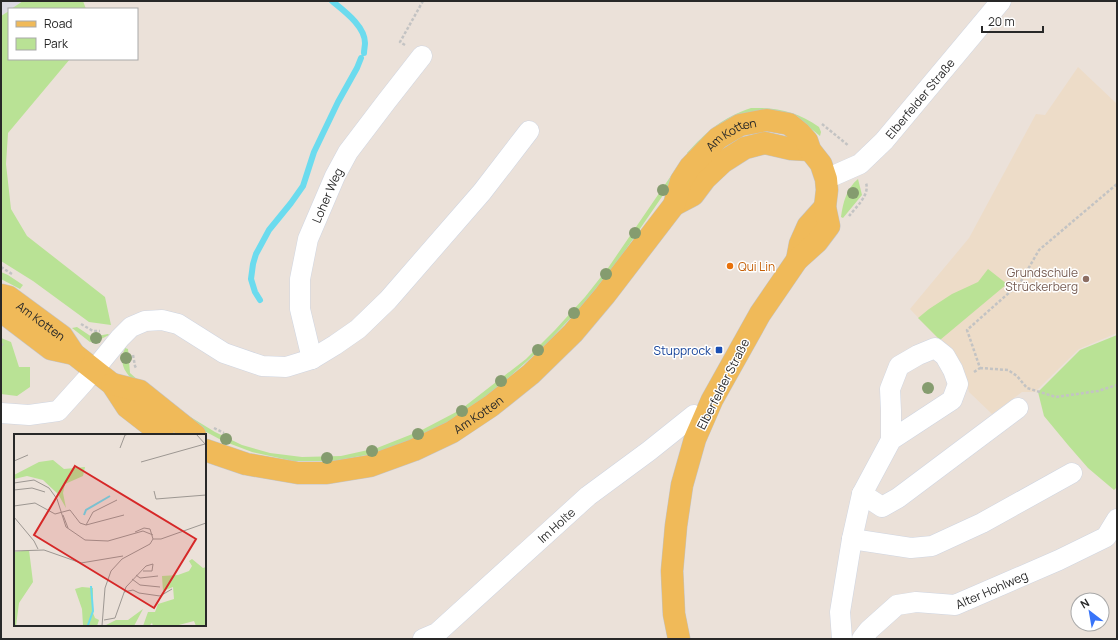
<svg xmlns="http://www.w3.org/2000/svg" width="1118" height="640" font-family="Manrope,sans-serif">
  <rect width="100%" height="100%" fill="#ebe1d9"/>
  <!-- industrial -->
  <path fill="#dcdae3" d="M1,1H23L11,9H9V11L1,16Z"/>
  <!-- education -->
  <path fill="#eddcc8" d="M1078,67L1117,104V333L1079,349L1035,392H1022L992,414L969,392L962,364L910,309L969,238L1036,114L1045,115Z"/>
  <!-- green -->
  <path fill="#b9e295" d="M23,1H83L86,9H11Z
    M9,11V59H70L8,133L6,164L11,209L27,236L105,297L111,325L89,322L33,281L1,261V16Z
    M751,108C777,107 798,112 819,127L821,132L820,136C804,122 796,120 776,114L689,160L687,153C706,132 723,117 751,108Z
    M677,167L681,169L620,258L582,306L545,345L494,391L457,417L419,437L372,454L333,461H293L252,452L223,441L197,427L184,413L215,432L242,445L270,453L302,457L341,456L377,448L420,431L460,410L526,359L555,330L585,297L608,268Z
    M858,179L862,195L843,218L841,217C843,202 847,188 858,179Z
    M988,269L1007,284L940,340L918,318L929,309L952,294L978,282Z
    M1,272L8,275L23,285L20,289L1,279Z
    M77,327L92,337L108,334L109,335L99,340L90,342L72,328Z
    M1117,335V487L1114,490L1088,468L1068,445L1044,416L1038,392L1080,350Z
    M1,338L11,342L19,367H30V387L17,396L1,394Z
    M125,348L128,349L130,373L139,381L137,384C125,373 118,364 125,348Z"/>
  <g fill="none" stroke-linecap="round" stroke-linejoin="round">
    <!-- stream -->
    <path stroke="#6bdbee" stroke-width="6" d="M332,1C344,11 365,26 365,43C365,46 364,50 364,53
      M260,300L255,292L251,279L253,264L256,254L269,230L291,203L303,186L314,152L338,102L357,68L361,58"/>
    <!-- minor casing -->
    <g stroke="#cfd5e1" stroke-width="21">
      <g id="minor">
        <path id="s1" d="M826,179L860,164L884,141L1001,1"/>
        <path id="s2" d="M312,359L300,309V279L308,239L335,176L348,152L386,102L422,56"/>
        <path d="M1,413L29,415L58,411L85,381L120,338L131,327L145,321L162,320L178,324L224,353L262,366L286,367L312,359L335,345L358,329L388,300L482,192L529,131"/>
        <path d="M862,494L882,507L898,498L1018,408"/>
        <path d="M852,539L911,548L932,546L982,523L1072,473"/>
        <path id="s3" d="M423,639L437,633L588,496L649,451L694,415"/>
        <path d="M842,639L840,612L852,539L862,494L891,440V411L890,389L899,366L918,355L935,348L945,356L953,370L958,384L952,400L891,440"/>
        <path id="s4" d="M862,639L869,630L897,605L916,602L955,605L1059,560L1106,537L1117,519"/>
      </g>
    </g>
    <!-- major casing -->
    <g stroke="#c3c3c3" stroke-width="23">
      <g id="major">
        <path d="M674,205L693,195L705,179L723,162L745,148L765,143L791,149L810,150"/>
        <path d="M797,260L800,244L808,226L825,207"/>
        <path id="s5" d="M1,295L9,297L62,336L74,354L112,384L127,407L163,435"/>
        <path d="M1,311L51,349L74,354"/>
        <path d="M112,384L140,391L195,435"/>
        <path id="s6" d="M205,450L246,464L298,473H327L370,466L414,450L452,432L491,406L531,374L573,333L605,295L674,205L681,181L690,167L718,138L740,125L767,120L789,124L800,133L807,141L810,150L821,164L826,179L827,190L825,207L829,226L817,242L797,260L760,314L712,400L695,439L682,485L676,526L672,571L674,614L679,639"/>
      </g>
    </g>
    <!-- path -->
    <path stroke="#c3c3c3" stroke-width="2.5" stroke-dasharray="3 2" stroke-linecap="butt" d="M405,45L400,42L423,1
      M822,124L849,146
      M849,216C856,207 870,195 866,183
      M1,267L12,274
      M81,324L93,331H100
      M1,344L3,345
      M133,355L135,366L136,368
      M980,368L1008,370L1017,376L1027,388L1056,397L1098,391L1117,385
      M974,372L980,368L967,330L1020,283L1039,250L1117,184
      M214,428L224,433"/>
    <!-- minor -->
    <use href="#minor" stroke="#fff" stroke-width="20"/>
    <!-- major -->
    <use href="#major" stroke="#f0ba59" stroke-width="22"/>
  </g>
  <!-- trees -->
  <g fill="#859c6f">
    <circle cx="663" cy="190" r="6"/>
    <circle cx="853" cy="193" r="6"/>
    <circle cx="635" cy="233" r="6"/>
    <circle cx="606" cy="274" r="6"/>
    <circle cx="574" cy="313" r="6"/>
    <circle cx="96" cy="338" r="6"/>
    <circle cx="538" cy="350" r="6"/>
    <circle cx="126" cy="358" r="6"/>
    <circle cx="501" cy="381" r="6"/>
    <circle cx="928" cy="388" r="6"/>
    <circle cx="462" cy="411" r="6"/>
    <circle cx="418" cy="434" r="6"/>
    <circle cx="226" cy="439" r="6"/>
    <circle cx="372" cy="451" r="6"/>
    <circle cx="327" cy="458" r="6"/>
  </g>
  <!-- markers -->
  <circle fill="#e8710a" stroke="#fff" stroke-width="1.5" cx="730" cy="266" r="4"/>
  <circle fill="#8d6e63" stroke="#fff" stroke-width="1.5" cx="1086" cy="279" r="4"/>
  <rect fill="#1a4fb4" stroke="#fff" stroke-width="1.5" x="715" y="346" width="8" height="8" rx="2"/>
  <g text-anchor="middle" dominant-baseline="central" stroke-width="3" stroke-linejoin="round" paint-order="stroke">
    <!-- street labels -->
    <g font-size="12" fill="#282828" stroke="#fff">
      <text stroke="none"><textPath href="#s1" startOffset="126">Elberfelder Straße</textPath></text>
      <text stroke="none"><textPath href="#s6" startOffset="673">Am Kotten</textPath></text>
      <text stroke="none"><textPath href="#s2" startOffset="170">Loher Weg</textPath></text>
      <text stroke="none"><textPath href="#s5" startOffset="48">Am Kotten</textPath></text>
      <text transform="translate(723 384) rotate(-63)">Elberfelder Straße</text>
      <text stroke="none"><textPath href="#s6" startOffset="289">Am Kotten</textPath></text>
      <text stroke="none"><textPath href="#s3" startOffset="176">Im Holte</textPath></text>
      <text stroke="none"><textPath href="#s4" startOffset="147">Alter Hohlweg</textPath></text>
    </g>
    <!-- food labels -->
    <g font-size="12" fill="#c56008" stroke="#fff" text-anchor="start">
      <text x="738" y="266">Qui Lin</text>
    </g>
    <!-- education labels -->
    <g font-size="12" fill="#785e54" stroke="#fff" text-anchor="end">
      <text x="1078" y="272">Grundschule<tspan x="1078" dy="14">Strückerberg</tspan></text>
    </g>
    <!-- transit labels -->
    <g font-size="12" fill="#164399" stroke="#fff" text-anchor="end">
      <text x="711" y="350">Stupprock</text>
    </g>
  </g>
  <!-- overview -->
  <g transform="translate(14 434)">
    <rect width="192" height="192" fill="#ebe1d9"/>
    <path d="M39,26L50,35L71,33L69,42L51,50L49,59L52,74L44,60L29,46L13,42L0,45V41L25,28ZM15,116L19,148L5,169L2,192H0V118ZM178,125L189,134L192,133V192H182L180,187L161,192H139L138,189L135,192H129L134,178H141L144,170L160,165L159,153L149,157L148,142L164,141L175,137L178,132L175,127ZM68,153L79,154V179L81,184L85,186L83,192L69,191L68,175L61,155ZM129,175L120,192H90L102,186H114Z" fill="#b9e295"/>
    <path fill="none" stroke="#6bdbee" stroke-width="2" d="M70,81L72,76L96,62M74,191L79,177L77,152"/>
    <path fill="none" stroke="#9d9792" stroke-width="1" d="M182,0L192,11M106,14L111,1L115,0M0,27L14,21M127,28L191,10M0,49L20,46L35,54L43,65L52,93L71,106L94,107L129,97L139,101M0,56L18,54L31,58M140,57L142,65L192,61M0,72L21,69L41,80L56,76L66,89L72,91L110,81M49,81L54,94M0,83L20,107L24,115M72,91L79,78L103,66M139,105H147L192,89M0,117L30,116L67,129L109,122M122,141L126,144L144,142M118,145L126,151L146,153M110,158L119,156L125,159L146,162L158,155M90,186L101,184L112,153L132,132L139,130L138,137H129M88,192L91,154L97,137L108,125L136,110L139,105L136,95L130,94L121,98"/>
    <path fill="#d62828" fill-opacity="0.15" stroke="#d62828" stroke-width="2" d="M61,32L182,105L140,174L20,101Z"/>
    <rect width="192" height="192" fill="none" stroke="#282828" stroke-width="2"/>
  </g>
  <!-- border -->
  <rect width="1118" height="640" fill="none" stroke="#282828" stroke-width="4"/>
  <!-- legend -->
  <rect x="8" y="8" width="130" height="52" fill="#ffffff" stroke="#a9a9a9"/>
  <rect x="16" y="21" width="20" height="6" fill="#f0ba59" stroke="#a9a9a9"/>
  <text x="44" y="28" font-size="12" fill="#282828">Road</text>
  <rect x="16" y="38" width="20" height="12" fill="#b9e295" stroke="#a9a9a9"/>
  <text x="44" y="48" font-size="12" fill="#282828">Park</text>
  <!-- north arrow -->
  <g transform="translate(1090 612) rotate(329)"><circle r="19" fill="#ffffff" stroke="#a9a9a9"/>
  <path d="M0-3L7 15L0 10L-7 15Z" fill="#3874f9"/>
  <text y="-6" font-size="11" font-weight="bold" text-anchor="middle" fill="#282828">N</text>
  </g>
  <!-- scale -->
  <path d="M982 26v6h61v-6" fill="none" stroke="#282828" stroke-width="2"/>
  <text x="988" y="26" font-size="12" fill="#282828" stroke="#ffffff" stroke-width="3" paint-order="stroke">20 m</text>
</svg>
